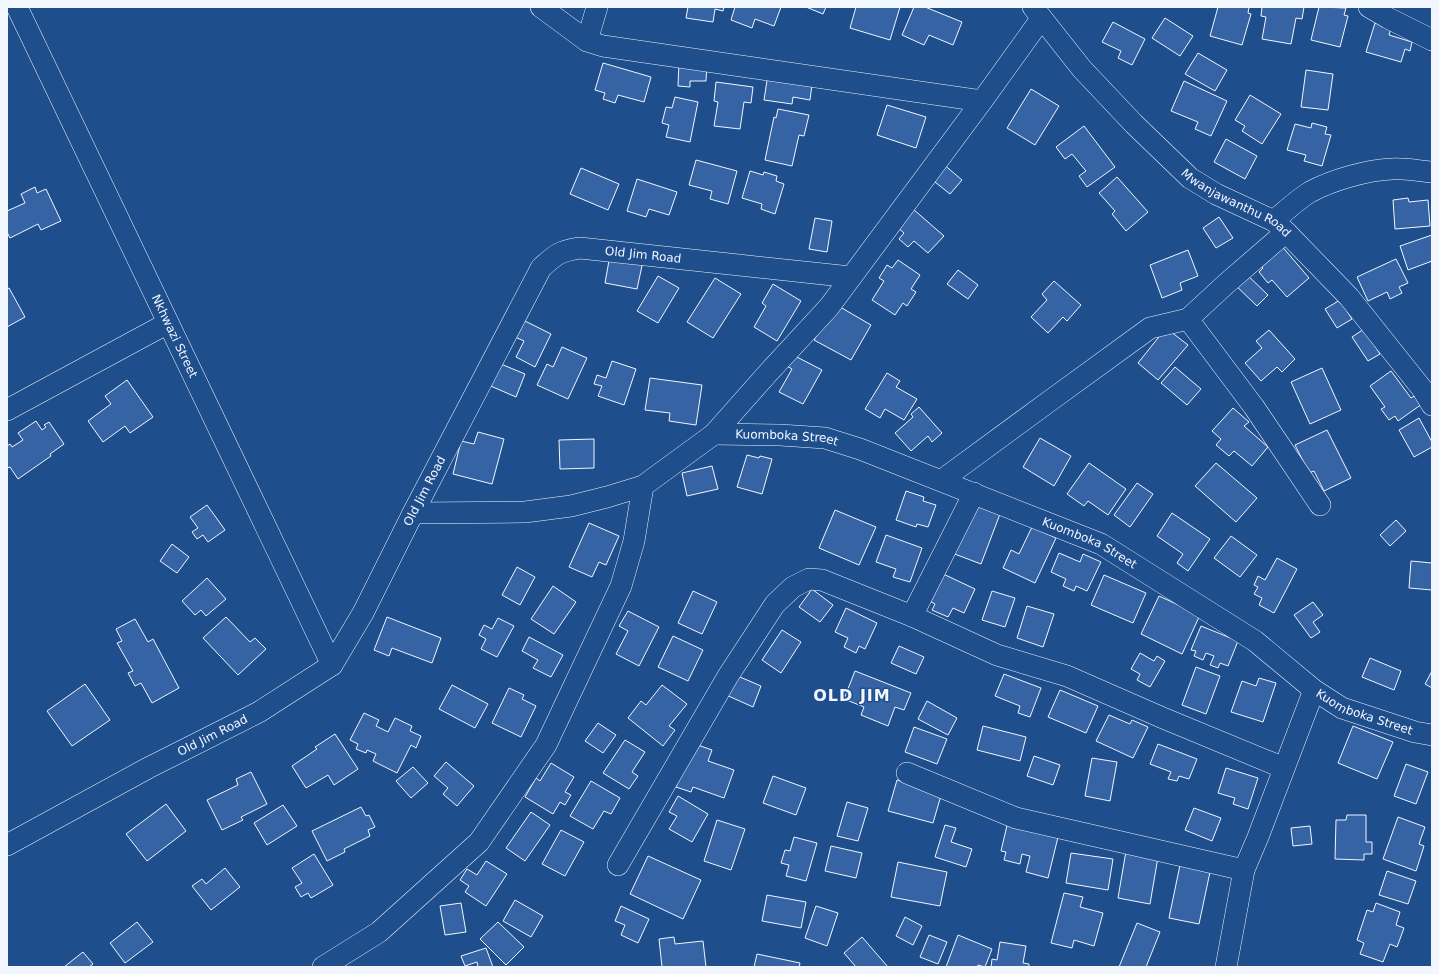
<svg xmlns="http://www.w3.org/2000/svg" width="1439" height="974" font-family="'DejaVu Sans',sans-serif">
  <rect width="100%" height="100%" fill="#1f4e8c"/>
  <!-- building -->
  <path fill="#3563a3" stroke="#f2f6ff" d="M688,7H724L723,11L715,9L713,22L686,18Z
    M735,7H781L774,26L755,19L752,28L731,20Z
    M806,7H826L823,14Z
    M856,7H900L890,40L850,28Z
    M914,7H925L962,22L953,45L929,35L924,45L902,35Z
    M1218,7H1249L1248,13L1251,14L1242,45L1210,36Z
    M1262,7H1304L1302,19L1296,18L1291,44L1262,39L1266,17L1261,16Z
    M1319,7L1346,8L1344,15L1348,16L1340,47L1311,40Z
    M1165,18L1193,36L1180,56L1152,38Z
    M1113,22L1145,39L1132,65L1118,58L1121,51L1102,42Z
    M1375,23L1391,28L1389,35L1412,42L1410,51L1405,49L1401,62L1366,52Z
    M1198,53L1227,70L1215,91L1185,74Z
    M679,62L707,63L706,81H690V87L678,86Z
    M603,63L651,77L644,102L618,95L615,103L603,99L605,93L595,90Z
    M1306,70L1333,74L1328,110L1301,107Z
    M768,74L812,84L810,100L793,97L792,104L764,100Z
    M1184,81L1227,101L1211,136L1195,129L1198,122L1171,111Z
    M716,82L753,87L751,103L744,102L740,129L714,126L718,102L714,101Z
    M1031,89L1059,106L1035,145L1007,128Z
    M1250,95L1281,114L1262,144L1242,131L1245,126L1235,120Z
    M675,97L698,102L690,142L666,137L669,125L662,123L666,107L672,108Z
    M887,105L926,117L916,148L877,135Z
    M778,109L809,115L804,136L799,135L792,166L765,160L774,117L776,118Z
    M1312,123L1327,127L1325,134L1331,135L1322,166L1304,161L1306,155L1287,150L1295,124L1311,128Z
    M1084,126L1115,167L1087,187L1079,176L1086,171L1072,154L1065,159L1056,147Z
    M1226,139L1257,156L1245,179L1214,162Z
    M696,160L737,171L728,204L710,199L712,191L689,185Z
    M942,163L962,180L950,194L930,178Z
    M581,168L619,184L608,210L570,194Z
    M750,171L763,175L764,172L777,176L776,181L784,184L775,214L761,209L762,204L742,198Z
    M1117,177L1148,212L1126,231L1112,214L1115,211L1099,193Z
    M637,179L677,192L669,215L649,209L646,217L627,211Z
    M35,187L37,193L46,189L61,221L41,230L38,224L10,238L7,232V211L25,203L21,194Z
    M1408,198L1409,202L1428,200L1430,226L1395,229L1393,200Z
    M913,209L944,236L928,253L914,241L908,247L899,239L904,233L897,227Z
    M1219,217L1233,238L1216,248L1203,228Z
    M815,218L832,221L827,252L809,249Z
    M1432,235V261L1408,270L1400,246Z
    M1280,244L1309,278L1287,297L1272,280L1268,283L1259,272L1263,268L1258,263Z
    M1188,250L1198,276L1180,283L1182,290L1162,298L1150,265Z
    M610,255L643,261L637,289L605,283Z
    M1396,259L1408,283L1399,287L1402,293L1390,299L1387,292L1368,301L1357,277Z
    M898,260L920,275L911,289L916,292L907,306L903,303L895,315L872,300L884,281L879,278L887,265L892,268Z
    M958,270L978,285L968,299L947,284Z
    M1243,271L1268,295L1257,306L1232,282Z
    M658,276L679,288L658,323L637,311Z
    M715,278L741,294L713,338L687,322Z
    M1054,281L1081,305L1067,321L1063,317L1048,333L1031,317L1047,300L1042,294Z
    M773,284L801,301L777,341L754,327L766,306L762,303Z
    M9,288L25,317L7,327V289Z
    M1340,300L1352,319L1337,328L1325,309Z
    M835,304L871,325L851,360L814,340Z
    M523,320L551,334L535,367L516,357L524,341L515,337Z
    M1166,328L1188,345L1158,380L1138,363Z
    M1364,329L1380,354L1368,361L1352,337Z
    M1269,330L1295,359L1282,372L1277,367L1261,381L1245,363L1262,348L1256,341Z
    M562,347L587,358L568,399L537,385L547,364L553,367Z
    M793,355L822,370L803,404L779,392L792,369L787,366Z
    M612,361L636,369L624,405L598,396L602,386L594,384L597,375L606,378Z
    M496,362L525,374L516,397L486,384Z
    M1175,367L1201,389L1187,405L1161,383Z
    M1322,368L1341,410L1310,424L1291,382Z
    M1391,371L1411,398L1416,395L1422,404L1398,421L1395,416L1389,420L1381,409L1385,407L1370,386Z
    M887,373L900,381L896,387L917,399L904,420L885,409L880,418L865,409Z
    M650,378L702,385L696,425L669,421L670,413L645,410Z
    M127,380L153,417L130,433L125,426L103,442L88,421L111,404L105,396Z
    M919,407L942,433L932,442L928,436L911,451L895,433L913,417L911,414Z
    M1233,408L1249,422L1244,426L1268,447L1252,466L1234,451L1229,456L1216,445L1221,439L1212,431Z
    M1419,418L1432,442V447L1414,457L1399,430Z
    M36,421L42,430L46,427L44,425L49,422L64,444L50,454L51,456L18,479L10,467L7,468V446L10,444L12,447L23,440L18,433Z
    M1327,430L1351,478L1324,491L1314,471L1309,473L1295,445Z
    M478,432L504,439L492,484L453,474L461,441L474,444Z
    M1040,438L1071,456L1054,486L1023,467Z
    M594,439V468L560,469L559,440Z
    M747,455L759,458L760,456L772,459L762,494L737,487Z
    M1089,463L1126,489L1108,515L1088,501L1084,506L1067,494Z
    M1216,463L1257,498L1236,522L1195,486Z
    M712,466L718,489L687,496L682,473Z
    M1137,483L1153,494L1130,527L1114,515Z
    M906,491L924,497L923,501L936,505L928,527L917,524L916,527L896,520Z
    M970,503L1000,514L981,564L952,553Z
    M207,505L225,530L208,542L203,535L197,539L192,532L198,528L190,517Z
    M835,510L876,527L859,565L819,548Z
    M1172,513L1210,539L1188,571L1177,563L1183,554L1157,536Z
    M1396,520L1406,531L1390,546L1380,535Z
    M589,523L619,536L606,565L599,562L592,577L569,567Z
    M1032,527L1056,538L1035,583L1003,568L1011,550L1019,554Z
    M886,535L922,548L910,582L893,577L896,569L876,562Z
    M1231,536L1257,555L1240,577L1214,558Z
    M172,544L189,557L177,573L160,561Z
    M1059,553L1080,562L1083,554L1101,562L1087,591L1076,586L1074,591L1063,586L1066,579L1051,572Z
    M1277,558L1297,569L1274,613L1259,605L1262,598L1254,594L1258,587L1254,585L1258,576L1265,580Z
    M1411,561L1432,563V590L1409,588Z
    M517,567L535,577L520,605L502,595Z
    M939,572L975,589L964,613L953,608L948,617L932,610L935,604L926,599Z
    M1104,575L1146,593L1133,623L1091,605Z
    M207,578L226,599L206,616L201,610L195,615L182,601Z
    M553,586L576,602L554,634L531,619Z
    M812,589L833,605L820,622L799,607Z
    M693,591L717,602L702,634L678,623Z
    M992,591L1015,598L1005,627L982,620Z
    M1159,596L1200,615L1182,654L1141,634Z
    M1313,602L1323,615L1313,622L1320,632L1311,638L1294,615Z
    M1027,606L1054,614L1043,647L1017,638Z
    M846,608L877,623L865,649L859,646L856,653L844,647L848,638L835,632Z
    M628,611L659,627L639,666L616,654L628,631L619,626Z
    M226,617L250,642L255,638L266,649L238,675L203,638Z
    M387,617L441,638L432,663L392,648L389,656L374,650Z
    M498,618L514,626L497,657L481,649L486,639L479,635L484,625L492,629Z
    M135,619L148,642L153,639L179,688L152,703L141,683L135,686L128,673L133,671L117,643L122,641L116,629Z
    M1201,626L1238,641L1228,666L1220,663L1218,668L1210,665L1214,656L1206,653L1203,660L1194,656L1196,651L1191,650Z
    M782,630L801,642L781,673L762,660Z
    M673,636L703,650L688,681L658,667Z
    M529,637L563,655L551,677L533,668L538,660L522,651Z
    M899,646L924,657L916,674L891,663Z
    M1140,653L1154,661L1157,656L1165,661L1150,687L1137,680L1140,674L1131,669Z
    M1370,658L1401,671L1394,690L1362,677Z
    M1196,667L1220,676L1206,714L1182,705Z
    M855,671L911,693L904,710L895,707L888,726L861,715L864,707L844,699Z
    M1432,671V688L1425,684Z
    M733,674L761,686L753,707L724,694Z
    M1004,674L1041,688L1030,717L1018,713L1020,706L995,696Z
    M1259,678L1276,683L1263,722L1231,712L1242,681L1256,686Z
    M85,684L110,720L72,746L47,711Z
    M452,685L488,704L475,728L439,709Z
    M662,685L687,704L669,726L675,730L663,746L628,718L641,701L646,705Z
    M509,688L524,695L522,699L536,706L521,737L492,723Z
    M1060,690L1098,706L1086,733L1048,717Z
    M927,701L957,718L948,735L918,719Z
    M364,713L379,720L376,726L388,732L395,718L412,726L410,731L421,736L416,748L411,745L397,773L373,761L376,754L367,750L366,753L356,749L358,744L350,740Z
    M1109,715L1130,724L1132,720L1148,727L1133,758L1096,741Z
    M598,723L616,735L603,753L585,741Z
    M983,726L1026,737L1020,761L977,750Z
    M1353,726L1393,742L1377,779L1338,763Z
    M914,727L947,739L937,764L905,752Z
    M335,734L358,769L334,785L328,775L306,788L292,766L317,749L315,747Z
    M625,740L645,752L632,772L638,776L629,789L603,773Z
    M692,743L712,750L708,761L734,770L724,798L693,787L691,792L676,787Z
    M1158,744L1197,759L1189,779L1179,776L1177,781L1168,779L1171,772L1150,764Z
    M1034,756L1060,765L1053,785L1027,776Z
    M1092,758L1117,762L1110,801L1085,796Z
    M446,762L474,786L457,806L443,794L448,788L434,776Z
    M551,763L574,777L565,792L571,795L565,805L560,802L553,814L525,797L536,778L540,781Z
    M1406,764L1428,772L1416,804L1394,796Z
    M413,767L428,783L411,798L396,781Z
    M1226,768L1258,778L1248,809L1233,804L1235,798L1218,793Z
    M251,772L267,804L241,817L243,820L222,830L207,800L238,785L236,779Z
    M773,776L806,788L796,815L763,803Z
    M897,780L942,792L933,823L888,811Z
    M591,781L620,798L611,814L604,811L593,829L570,816Z
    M678,796L708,814L692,842L669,829L677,816L669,812Z
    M847,802L868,808L858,841L837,836Z
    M166,804L186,831L147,861L126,834Z
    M283,805L297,826L267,845L254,823Z
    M361,807L366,816L369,815L375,827L368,830L370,836L344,849L345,852L327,861L312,831Z
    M1194,808L1221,818L1212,841L1185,830Z
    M531,812L550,825L525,861L506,848Z
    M1347,815H1366V842H1372V854H1364V860L1335,859L1336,820H1346Z
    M1398,817L1425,827L1419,844L1424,846L1416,871L1383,859Z
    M717,820L745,829L731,870L704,861Z
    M1008,821L1059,833L1048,878L1026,872L1030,856L1022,854L1020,864L1004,860L1006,852L1001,851Z
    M945,825L956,828L951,842L972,849L966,867L935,857Z
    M1310,826L1312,844L1293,846L1291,828Z
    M561,830L584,842L565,876L542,864Z
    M794,837L817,843L806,881L786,876L789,865L781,863L785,850L790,851Z
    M831,846L862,853L856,878L825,871Z
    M1126,851L1158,857L1150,904L1118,898Z
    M1071,853L1113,859L1108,890L1066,883Z
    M314,854L333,885L311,898L308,893L301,897L295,887L302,883L292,868Z
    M648,856L701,880L683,919L630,894Z
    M486,861L507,874L486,906L465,892L469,886L460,880L467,869L477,875Z
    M898,862L947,872L940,906L891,897Z
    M1180,865L1210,872L1199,924L1169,918Z
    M225,868L240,887L211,910L192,886L202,879L206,884Z
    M1387,871L1416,881L1408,904L1379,895Z
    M1064,893L1083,897L1080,907L1103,913L1094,946L1074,940L1072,948L1051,943Z
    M767,895L806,902L801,928L762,921Z
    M515,900L543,916L531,937L503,921Z
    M461,903L466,932L445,935L440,906Z
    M1376,903L1400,912L1396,925L1404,928L1397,947L1390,944L1383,962L1360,954L1364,943L1357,940L1367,910L1373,912Z
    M621,906L649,919L638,943L621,935L625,925L615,921Z
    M816,906L838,913L827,946L805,938Z
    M905,917L922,926L913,945L896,936Z
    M137,922L153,942L125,963L110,943Z
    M498,922L524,947L506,965L480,939Z
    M1137,923L1160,932L1146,967H1119Z
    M929,935L947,942L938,964L920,957Z
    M958,935L992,949L985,967L978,965L977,967H946Z
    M674,937L675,944L703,941L706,967H662L659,939Z
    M862,937L888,967H856L844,953Z
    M1000,942L1026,946L1023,963L1029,964V967H991L992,959L997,960Z
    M486,948L493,967H478L477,962L465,966L461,956Z
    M83,952L93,964L89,967H64Z
    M757,954L800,963L799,967H754Z"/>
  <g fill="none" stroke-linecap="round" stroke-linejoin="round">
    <!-- minor casing -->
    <g stroke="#f2f6ff" stroke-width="22">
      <g id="minor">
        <path id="s1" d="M17,7L332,665"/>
        <path d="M541,7L587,41L603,46L982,101"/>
        <path id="s2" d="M1033,7L1082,69L1134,124L1190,178L1216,194L1274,221L1286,232L1349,297L1423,390L1432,405"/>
        <path d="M1369,7L1388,18L1432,40"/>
        <path d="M587,41L597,7"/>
        <path d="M1274,221C1285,211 1297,200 1310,192C1332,180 1367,170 1392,169C1405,168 1419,171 1432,172"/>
        <path d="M1188,319L1254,407L1320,505"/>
        <path d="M7,410L168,323"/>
        <path id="s3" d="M714,434L780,435L825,438L860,449L1101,544L1255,641L1314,690L1342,708L1415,732L1432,735"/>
        <path d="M942,480L1051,400L1150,328L1188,319L1227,283L1286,232"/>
        <path d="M413,513L525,512L571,506L607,497L643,486L714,434L768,373L829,307L982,101L1041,19"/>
        <path d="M912,616L974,493"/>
        <path d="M907,773L1016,818L1244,870"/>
        <path id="s4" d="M7,845L148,768L259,712L332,665L363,613L413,513L541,268C556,254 560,251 580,248L851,277"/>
        <path d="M618,865L728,676L775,604L793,587L809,579L822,580L912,616L997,655L1067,676L1163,718L1284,768"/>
        <path d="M323,967L379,932L479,842L546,745L621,586L634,541L643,486"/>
        <path d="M1226,967L1244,870L1258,837L1314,690"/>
      </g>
    </g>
    <!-- minor -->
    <use href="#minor" stroke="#1f4e8c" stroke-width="21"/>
  </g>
  <g text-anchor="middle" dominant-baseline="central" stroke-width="3" stroke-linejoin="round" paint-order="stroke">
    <!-- street labels -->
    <g font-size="12" fill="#f2f6ff" stroke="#1f4e8c">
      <text stroke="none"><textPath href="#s2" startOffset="285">Mwanjawanthu Road</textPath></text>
      <text stroke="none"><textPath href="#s4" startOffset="929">Old Jim Road</textPath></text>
      <text stroke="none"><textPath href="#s1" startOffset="365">Nkhwazi Street</textPath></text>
      <text stroke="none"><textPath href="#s3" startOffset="73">Kuomboka Street</textPath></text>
      <text stroke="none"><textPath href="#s4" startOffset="569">Old Jim Road</textPath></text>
      <text stroke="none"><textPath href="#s3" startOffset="396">Kuomboka Street</textPath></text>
      <text stroke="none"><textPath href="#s3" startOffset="721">Kuomboka Street</textPath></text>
      <text stroke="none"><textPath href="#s4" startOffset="233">Old Jim Road</textPath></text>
    </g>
    <!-- district labels -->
    <g font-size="16" font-weight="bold" letter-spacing="1" fill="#f2f6ff" stroke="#1f4e8c">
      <text x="852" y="695">OLD JIM</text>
    </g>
  </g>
  <!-- border -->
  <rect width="1439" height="974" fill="none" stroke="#f2f6ff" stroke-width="16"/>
</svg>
